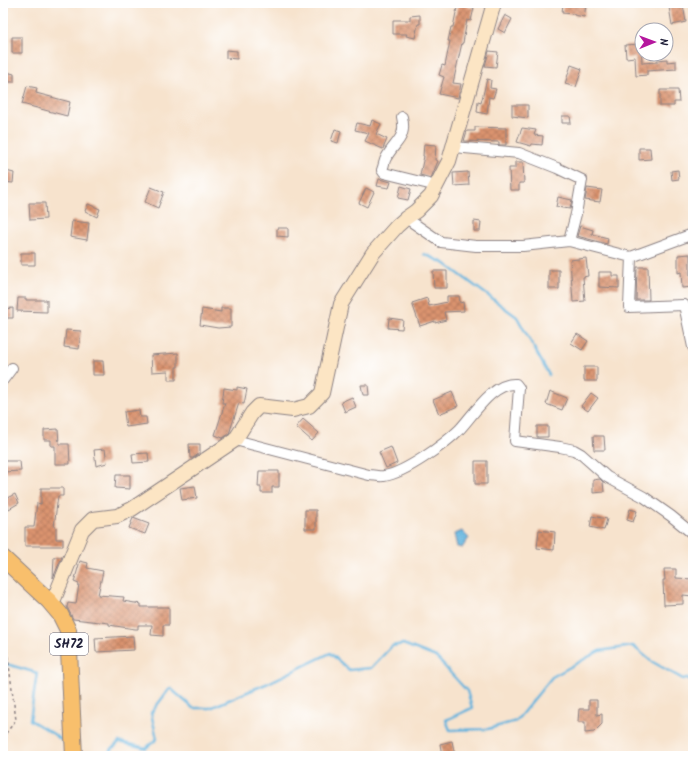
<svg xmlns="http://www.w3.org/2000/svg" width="696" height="759" font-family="Kalam,sans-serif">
  <defs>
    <pattern id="building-cross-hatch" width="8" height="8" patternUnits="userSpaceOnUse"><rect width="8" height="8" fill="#da936e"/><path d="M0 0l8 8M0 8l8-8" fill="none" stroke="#b0785c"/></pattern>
  </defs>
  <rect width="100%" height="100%" fill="#fff"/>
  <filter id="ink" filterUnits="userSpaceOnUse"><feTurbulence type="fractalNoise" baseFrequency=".025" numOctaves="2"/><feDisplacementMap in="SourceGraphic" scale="8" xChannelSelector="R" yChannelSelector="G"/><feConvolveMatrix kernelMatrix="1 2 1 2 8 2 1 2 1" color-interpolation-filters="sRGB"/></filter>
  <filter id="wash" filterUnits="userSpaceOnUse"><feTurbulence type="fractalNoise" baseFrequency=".012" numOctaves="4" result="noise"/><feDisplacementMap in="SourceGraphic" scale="16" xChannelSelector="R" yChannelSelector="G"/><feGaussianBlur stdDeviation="0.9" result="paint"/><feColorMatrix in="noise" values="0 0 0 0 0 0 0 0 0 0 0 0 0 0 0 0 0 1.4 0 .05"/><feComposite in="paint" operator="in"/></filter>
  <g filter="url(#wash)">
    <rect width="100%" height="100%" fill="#f7e3cd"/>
    <!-- water -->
    <path fill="#62b3dd" stroke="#426a8c" d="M462,531L469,538L462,548L457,547L454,534Z"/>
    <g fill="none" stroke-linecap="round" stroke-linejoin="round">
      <!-- stream -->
      <path stroke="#62b3dd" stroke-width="2.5" d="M424,254L444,263L517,317L549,375
        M3,663L37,673L30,720L52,733L67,744
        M105,756L119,742L146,748L157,739L151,713L170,688L193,708H210L266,684L330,653L349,670L371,668L392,646L403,644L436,657L467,691L472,708L446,720L450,730L488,729L516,721L552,677L599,651L633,646L651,661L683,679H693"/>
    </g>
    <g id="blocks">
      <!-- building -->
      <path fill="url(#building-cross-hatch)" d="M458,3H469L468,7L474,8L471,21L467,20L463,43H462L453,83L461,84L458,98L439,94L444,77L439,75L442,65L445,66L450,41H448L451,27H453Z
        M563,3H575V4L586,6L584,17L574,15V14L562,13Z
        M683,5L686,22L672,25L669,7Z
        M420,15V24H418L415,38L406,36L407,34H393V20H410V16Z
        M505,15L512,19L505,33L498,29Z
        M12,37H22V53H12Z
        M641,44L642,63L657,62V60L667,59V62L676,61V69L647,71V75L636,76L635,57L626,58L625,45Z
        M226,50L237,51V59L226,58Z
        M489,51L498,52L496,67L485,66Z
        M571,65L582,69L576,87L565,84Z
        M3,71L14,74V82H3Z
        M487,79L491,80L490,88L496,89L493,98L489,97L487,114L477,112L478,102L481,103Z
        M27,86L37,88L36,93L70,102L67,116L22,104Z
        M660,90H678L679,102H674V106H660Z
        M512,105H528V118L512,116Z
        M562,116H570L571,123H562Z
        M372,120L381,124L376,134L387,139L383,149L365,141L369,133L355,130L357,123L370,126Z
        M475,127L506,128V145H499V142L464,141L467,131H475Z
        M522,128L536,130L534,135L543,136L542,145L532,144L531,146L517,142Z
        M335,129L341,131L338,143L331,141Z
        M424,144L436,145L435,160L438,161L431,178L420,175L424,156H423Z
        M639,148H650L651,159L639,160Z
        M515,162H523L524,183H519V190H510L509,168H515Z
        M678,170L679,179L672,180L671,171Z
        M6,171L14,173L13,183L4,182Z
        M468,172L469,185L454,186L453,173Z
        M379,179L391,182L389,188L377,186Z
        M401,186L411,189L408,200L398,198Z
        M151,187L164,192L158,208L145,202Z
        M366,188L374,192L367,207L359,203Z
        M587,188L602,190L600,202L585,200Z
        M558,197L572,200L570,209L556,207Z
        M29,203H45L46,219L30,220Z
        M88,204L100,209L97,217L85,211Z
        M72,221L89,223L87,240L70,237Z
        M474,221L481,222L480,231H474Z
        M580,226L593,230L592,234L608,238L607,244L577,236Z
        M277,228H288V237L277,236Z
        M21,253H35V265H21Z
        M690,254V275H693V287L682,288L681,272L678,273V255Z
        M586,258L588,276L583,277L585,301L573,302L570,260Z
        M637,267H648L649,300H636Z
        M549,270H559V289H549Z
        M433,271H447V288H434Z
        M599,272H612V276H619V288L599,287Z
        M447,296H459L460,303L463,302L464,311L444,312L446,320L435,323V321L420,326L412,303L427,298L429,306L447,302Z
        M18,298H26V300H47V312L17,311Z
        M13,308V318H3V309Z
        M221,308H231V327L218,328L200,325L202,309L221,312Z
        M389,318L403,320L402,329L388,328Z
        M66,330L81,331L79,349L64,347Z
        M577,334L588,341L582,350L571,343Z
        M178,353V367H176V380H168V371L152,372L151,355Z
        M93,361H103L104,375H93Z
        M584,367H597V381H584Z
        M361,385H368L369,395H363Z
        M237,387L247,389L244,404L239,403L229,434L223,438L215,435L225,403H222L224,388L237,390Z
        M550,391L567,398L562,410L546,404Z
        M452,392L458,406L439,414L433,400Z
        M591,393L598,398L588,411L581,406Z
        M352,397L356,407L345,412L341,402Z
        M139,410L140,417H146L147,424L126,427L124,412Z
        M303,419L319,433L312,441L296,427Z
        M537,426H548V437H537Z
        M58,429L59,444H69L70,464H55V446H51V440H44V430Z
        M593,436H604L605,450H594Z
        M189,444H200V453L193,458H190Z
        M391,447L397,463L386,468L379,452Z
        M105,449L107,463L96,466L94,450Z
        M148,453L149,462L133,463L132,454Z
        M3,461H20L21,471L3,472Z
        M475,461H487V484H475Z
        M259,471H279V487H272V493H261V487H258Z
        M116,475H130V489L115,488Z
        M600,479L603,482L604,492L593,493V480Z
        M195,486L197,498L182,500L180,488Z
        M41,488H63V496H58L54,527H56V539H63V546H25V527H34L37,503L41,504Z
        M15,494L19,503L9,509L5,499Z
        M630,509L637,511L633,522L627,520Z
        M305,510H316V529H305Z
        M592,516L607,519L604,530L590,527Z
        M133,518L149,524L145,534L129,528Z
        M539,530L555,532L554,550L537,548Z
        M54,557H62L53,578Z
        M80,561L88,563L87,568L103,571L98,595L124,597L123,601L141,604V607H169V625H163V636L151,635L152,625H138V629H135L109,625V623L73,619L67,607L68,603L76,604L79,584L74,582Z
        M664,569H676V578L693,579V596L683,595V604L664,605L663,580H665Z
        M133,636L134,650L96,652L95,638Z
        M589,700H597V715L602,714V724L594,732L585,733V722H578L579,709H589Z
        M452,741L455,756H442L440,744Z"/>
    </g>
  </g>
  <g filter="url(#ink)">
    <use href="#blocks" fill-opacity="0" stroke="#8c8284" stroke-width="1"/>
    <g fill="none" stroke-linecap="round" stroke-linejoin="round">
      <!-- street casing -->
      <g stroke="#8c8284" stroke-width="12">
        <path id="street" d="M402,117C407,139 395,141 386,158C384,161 384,166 382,170L384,173L437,186
          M454,147L519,153L557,168L582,180L576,214L569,241
          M406,218L441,242L476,246H523L569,241L631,257L629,307L684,305L693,347
          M631,257L693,234
          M3,380L12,368
          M235,440L369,475C374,475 380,477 384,476C405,473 445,444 460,429C474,414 493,382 516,384L519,388L515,441L560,447L574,450L581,454L607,477L644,497L671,516L693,534"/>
      </g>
      <!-- secondary casing -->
      <g stroke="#8c8284" stroke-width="16">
        <path id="secondary" d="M52,604L82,530L93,519L117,516L132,509L235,440L252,413L259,406L293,410L309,406L322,393L341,304L373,253L397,226L406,218L416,211L431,196L449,161L494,3"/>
      </g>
      <!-- primary casing -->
      <g stroke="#8c8284" stroke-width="18">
        <path id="primary" d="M3,558L49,601L60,614L68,630L74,756"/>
      </g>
      <!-- path -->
      <path stroke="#8c8284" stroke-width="1.5" stroke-dasharray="3 3" stroke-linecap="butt" d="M3,646L7,650L16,720L3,737"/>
      <!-- street -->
      <use href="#street" stroke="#fff" stroke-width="10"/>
      <!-- secondary -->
      <use href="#secondary" stroke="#fce5c4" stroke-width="14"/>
      <!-- primary -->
      <use href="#primary" stroke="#f8bf6c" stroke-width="16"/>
    </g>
  </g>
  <g text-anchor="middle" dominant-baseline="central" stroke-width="3" stroke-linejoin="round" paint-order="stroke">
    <!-- shield labels -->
    <rect fill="#fff" stroke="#646476" stroke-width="1" x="50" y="633" width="38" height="22" rx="3"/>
    <g font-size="13" font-weight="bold" fill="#22223b">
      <text x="69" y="644">SH72</text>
    </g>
  </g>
  <!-- margin -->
  <rect width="696" height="759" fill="none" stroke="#fff" stroke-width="16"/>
  <!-- north arrow -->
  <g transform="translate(654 42) rotate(89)"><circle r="19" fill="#ffffff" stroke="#a7a7b1"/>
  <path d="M0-3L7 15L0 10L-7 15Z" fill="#b5179e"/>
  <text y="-6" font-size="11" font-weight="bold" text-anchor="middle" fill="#22223b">N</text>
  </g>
</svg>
